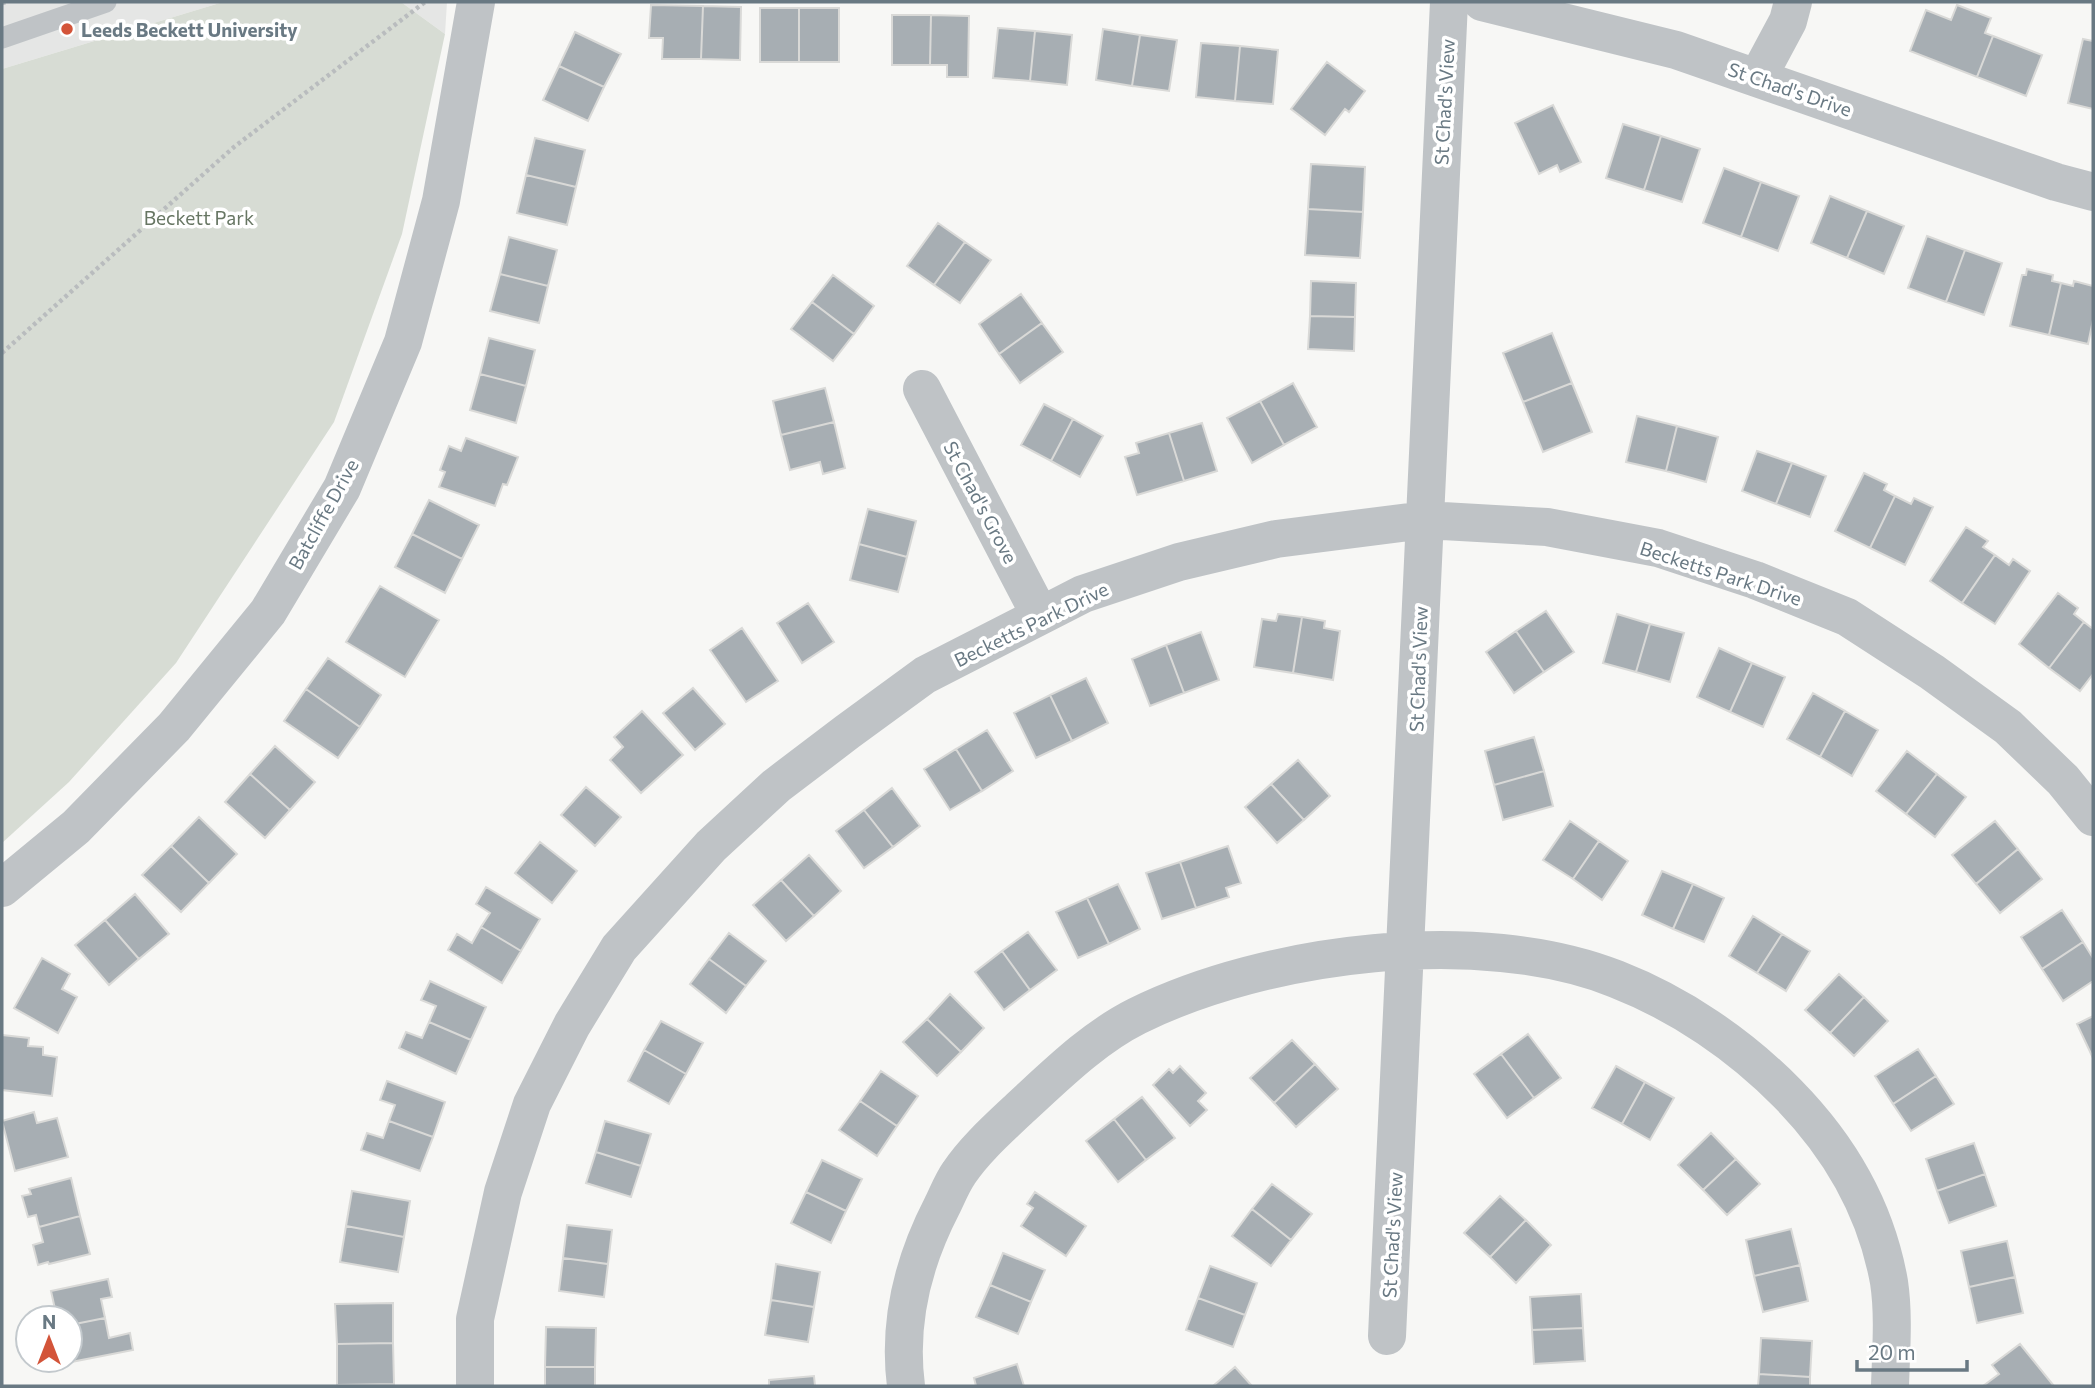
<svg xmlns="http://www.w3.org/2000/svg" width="2095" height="1388" font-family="Commissioner,sans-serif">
  <rect width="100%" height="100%" fill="#f7f7f5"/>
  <!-- built -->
  <path fill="#e5e6e5" d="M2,2H223L2,69Z
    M401,2H447L445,34Z"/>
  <!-- green -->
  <path fill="#d7dcd4" d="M223,2H401L445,34L402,234L334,422L176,663L69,782L2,843V69Z"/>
  <!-- building -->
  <path fill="#a7aeb3" stroke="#d9d9d7" stroke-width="2" d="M651,5L703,6L701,59H662L663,38H649Z
    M1957,5L1991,18L1985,33L1993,36L1977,77L1910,51L1926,10L1951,20Z
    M703,6L741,7L740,60L701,59Z
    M760,8H799V62H760Z
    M799,8H839V62H799Z
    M892,15H931L930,65H892Z
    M931,15L969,16L968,77H947V65H930Z
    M998,28L1035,31L1030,81L993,78Z
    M1103,29L1140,35L1132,86L1096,80Z
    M1035,31L1072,35L1067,85L1030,81Z
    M575,32L621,54L604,87L559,66Z
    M1140,35L1177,40L1169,91L1132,86Z
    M1993,36L2042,55L2026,96L1977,77Z
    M2083,39L2093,41V109L2068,103Z
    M1201,43L1240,46L1235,101L1196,97Z
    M1240,46L1278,50L1273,104L1235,101Z
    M1327,62L1365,91L1349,112L1345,109L1325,135L1291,109Z
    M559,66L604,87L588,121L543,100Z
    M1553,105L1581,162L1560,172L1557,165L1539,174L1515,123Z
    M1623,124L1661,136L1644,190L1606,178Z
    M1661,136L1700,149L1682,202L1644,190Z
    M535,138L585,150L576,187L526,175Z
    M1311,164L1365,167L1363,212L1308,209Z
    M1724,168L1761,182L1741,237L1703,223Z
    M526,175L576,187L567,225L517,213Z
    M1761,182L1799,196L1778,251L1741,237Z
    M1830,196L1867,211L1847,258L1811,243Z
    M1308,209L1363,212L1360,258L1305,255Z
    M1867,211L1904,226L1884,274L1847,258Z
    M938,223L965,242L934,285L907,266Z
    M1927,236L1965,250L1946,302L1908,288Z
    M509,237L557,250L548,286L500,274Z
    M965,242L991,260L960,303L934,285Z
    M1965,250L2002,263L1984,315L1946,302Z
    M2027,269L2053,275L2052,281L2061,283L2049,335L2010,326L2022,275H2026Z
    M500,274L548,286L539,323L490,311Z
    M833,275L874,306L854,334L812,302Z
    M1311,281L1356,283L1355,317L1310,316Z
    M2074,281L2093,286V320L2088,344L2049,335L2061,283L2073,286Z
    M1021,294L1042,323L999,354L979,324Z
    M812,302L854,334L833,361L791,329Z
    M1310,316L1355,317L1354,351L1308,349Z
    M1042,323L1063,352L1020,383L999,354Z
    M1552,333L1572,383L1523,402L1503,353Z
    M489,338L535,350L526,386L480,374Z
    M480,374L526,386L516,423L470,410Z
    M1293,383L1317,427L1284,445L1260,401Z
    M1572,383L1592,432L1543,452L1523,402Z
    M825,388L834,422L781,435L773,401Z
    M1260,401L1284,445L1252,463L1227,418Z
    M1044,404L1073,419L1051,461L1021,445Z
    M1637,416L1677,426L1666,471L1626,462Z
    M1073,419L1103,436L1080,477L1051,461Z
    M834,422L845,468L823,474L820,462L790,470L781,435Z
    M1202,423L1217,471L1184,481L1169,433Z
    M1677,426L1718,437L1706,482L1666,471Z
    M1169,433L1184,481L1137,495L1125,457L1139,453L1136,443Z
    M466,438L518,457L507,485L503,484L495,506L439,487L445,472L440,470L449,446L461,451Z
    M1757,451L1792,463L1776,504L1742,491Z
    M1792,463L1826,476L1810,517L1776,504Z
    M1864,473L1887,484L1884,490L1895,496L1870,548L1835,531Z
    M1895,496L1911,504L1914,498L1933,507L1905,565L1870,548Z
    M429,500L479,525L462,559L412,534Z
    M868,509L916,521L907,557L859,544Z
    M1966,527L1988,541L1983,547L1995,555L1962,603L1930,581Z
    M412,534L462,559L445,593L395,567Z
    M859,544L907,557L898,592L850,580Z
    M1995,555L2009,565L2013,559L2030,571L1995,624L1962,603Z
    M380,586L439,620L405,677L346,642Z
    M2058,593L2078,608L2074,614L2084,622L2049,668L2019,644Z
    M808,603L834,642L802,663L777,623Z
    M1546,611L1574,652L1544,672L1516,631Z
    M1278,614L1302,617L1293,673L1254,667L1262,619L1276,621Z
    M1617,614L1650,624L1636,672L1603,663Z
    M1302,617L1325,621L1324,628L1340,631L1333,680L1293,673Z
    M2084,622L2093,629V674L2080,691L2049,668Z
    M1650,624L1684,633L1670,682L1636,672Z
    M742,628L778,681L746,702L710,650Z
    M1516,631L1544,672L1514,693L1486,652Z
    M1201,632L1219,680L1184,693L1166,645Z
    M1166,645L1184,693L1150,706L1132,659Z
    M1719,648L1752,663L1730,712L1697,697Z
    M328,658L381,695L360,727L306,689Z
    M1752,663L1785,677L1763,727L1730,712Z
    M1086,678L1108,723L1072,741L1050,695Z
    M693,688L725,724L695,750L663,713Z
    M306,689L360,727L338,758L284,721Z
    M1813,693L1845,711L1820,757L1787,739Z
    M1050,695L1072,741L1036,758L1014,713Z
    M642,711L683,755L641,793L610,760L623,747L614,737Z
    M1845,711L1878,730L1852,776L1820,757Z
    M987,730L1013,771L982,791L956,749Z
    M1534,737L1544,771L1494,785L1485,751Z
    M275,746L315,782L290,810L250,774Z
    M956,749L982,791L950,810L924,769Z
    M1907,751L1937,774L1906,814L1876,791Z
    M1298,760L1330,796L1304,820L1271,784Z
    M1544,771L1553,806L1503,820L1494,785Z
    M250,774L290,810L265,838L225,802Z
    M1937,774L1966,797L1935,837L1906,814Z
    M1271,784L1304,820L1277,843L1245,807Z
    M586,787L621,817L595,846L561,815Z
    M892,788L920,826L893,847L864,810Z
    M864,810L893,847L864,868L836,831Z
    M199,817L237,854L209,883L171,846Z
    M1570,821L1599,841L1573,879L1543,860Z
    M1995,821L2018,849L1976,884L1952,855Z
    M1599,841L1628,861L1602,900L1573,879Z
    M540,842L577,871L552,903L515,873Z
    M171,846L209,883L181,912L142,875Z
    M1228,846L1241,883L1226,888L1229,897L1196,908L1180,862Z
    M2018,849L2042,879L2000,913L1976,884Z
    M809,855L841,891L814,916L781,880Z
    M1180,862L1196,908L1162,919L1146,873Z
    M1662,871L1693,884L1673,929L1642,915Z
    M781,880L814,916L786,941L753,905Z
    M1118,884L1140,929L1109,944L1087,898Z
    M1693,884L1724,898L1704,942L1673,929Z
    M486,887L540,919L521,951L481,927L490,913L476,904Z
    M135,894L169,934L139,959L105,920Z
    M1087,898L1109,944L1078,958L1056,912Z
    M2062,910L2083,942L2042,969L2021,937Z
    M1753,916L1782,934L1757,973L1729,956Z
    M105,920L139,959L109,985L75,945Z
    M481,927L521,951L502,983L448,950L457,934L472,943Z
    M1028,932L1057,970L1030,990L1002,951Z
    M729,933L766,961L746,986L709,959Z
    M1782,934L1810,951L1786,991L1757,973Z
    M2083,942L2093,958V981L2063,1001L2042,969Z
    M1002,951L1030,990L1004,1010L975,972Z
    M42,958L70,974L62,989L77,997L58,1033L14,1008Z
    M709,959L746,986L726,1013L690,984Z
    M1839,974L1864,997L1830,1033L1805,1010Z
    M430,981L486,1007L471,1040L429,1022L436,1006L421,1000Z
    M950,994L984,1028L961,1052L927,1019Z
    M1864,997L1888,1021L1854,1056L1830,1033Z
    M2093,1016V1058L2077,1024Z
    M927,1019L961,1052L937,1076L903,1042Z
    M661,1021L703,1043L686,1074L644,1050Z
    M429,1022L471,1040L456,1074L399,1048L406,1032L422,1038Z
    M1528,1034L1561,1078L1534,1098L1501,1054Z
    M2,1035L29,1038L28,1046L43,1047V1055L57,1057L52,1096L2,1090Z
    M1292,1040L1315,1064L1274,1103L1250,1078Z
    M1918,1049L1936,1076L1893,1104L1875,1076Z
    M644,1050L686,1074L669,1104L628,1081Z
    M1501,1054L1534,1098L1507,1118L1474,1074Z
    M1315,1064L1338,1089L1296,1127L1274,1103Z
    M1180,1066L1206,1093L1198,1101L1207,1110L1190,1126L1153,1085L1169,1069L1173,1073Z
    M1616,1066L1645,1082L1622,1124L1592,1108Z
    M881,1071L918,1096L897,1126L860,1101Z
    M1936,1076L1954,1104L1911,1131L1893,1104Z
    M387,1081L445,1102L433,1137L389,1121L395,1105L380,1100Z
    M1645,1082L1674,1098L1650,1140L1622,1124Z
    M1142,1097L1175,1138L1146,1160L1114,1119Z
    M860,1101L897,1126L877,1156L839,1130Z
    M34,1112L37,1123L57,1118L68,1157L15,1171L2,1121Z
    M1114,1119L1146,1160L1118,1182L1086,1141Z
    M389,1121L433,1137L420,1171L361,1150L367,1133L383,1138Z
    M605,1121L651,1134L641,1166L596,1152Z
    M1711,1133L1736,1159L1703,1190L1678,1165Z
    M1974,1143L1985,1174L1937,1191L1926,1159Z
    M596,1152L641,1166L631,1197L586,1183Z
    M1736,1159L1760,1184L1727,1215L1703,1190Z
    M822,1160L862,1179L846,1211L806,1192Z
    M1985,1174L1996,1206L1949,1223L1937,1191Z
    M71,1178L80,1216L39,1227L36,1215L28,1217L22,1196L31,1194L29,1189Z
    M1272,1184L1312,1214L1291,1240L1252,1209Z
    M352,1191L410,1201L404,1237L346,1226Z
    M806,1192L846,1211L831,1243L791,1223Z
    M1035,1192L1086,1226L1066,1256L1021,1226L1033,1208L1027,1204Z
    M1500,1196L1526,1220L1490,1257L1464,1233Z
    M1252,1209L1291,1240L1271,1266L1232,1236Z
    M80,1216L90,1254L49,1264L48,1262L38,1265L33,1245L43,1242L39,1227Z
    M1526,1220L1551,1245L1516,1283L1490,1257Z
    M567,1225L612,1230L608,1264L563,1258Z
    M346,1226L404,1237L398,1272L340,1262Z
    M1791,1229L1800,1265L1754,1276L1746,1240Z
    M2007,1241L2015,1277L1969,1287L1961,1251Z
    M1003,1253L1045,1270L1031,1302L990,1285Z
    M563,1258L608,1264L604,1297L559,1291Z
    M776,1264L820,1272L814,1307L771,1300Z
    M1800,1265L1808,1301L1763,1312L1754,1276Z
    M1210,1266L1257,1283L1245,1315L1198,1298Z
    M2015,1277L2023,1313L1977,1323L1969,1287Z
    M108,1279L112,1297L101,1299L105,1318L70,1325V1318H57L51,1291Z
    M990,1285L1031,1302L1018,1334L976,1317Z
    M1581,1294L1583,1328L1532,1330L1530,1297Z
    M1198,1298L1245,1315L1233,1347L1186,1330Z
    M771,1300L814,1307L808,1342L765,1335Z
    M393,1303V1343L337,1344L335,1304Z
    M105,1318L109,1338L130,1333L133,1350L66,1363L65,1360H70V1325Z
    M546,1327L596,1328L595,1367H545Z
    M1583,1328L1585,1361L1534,1364L1532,1330Z
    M1761,1338L1812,1341L1810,1377L1759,1374Z
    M393,1343L394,1384L337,1385V1344Z
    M2020,1344L2054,1386H1983L1999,1374L1992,1365Z
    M1017,1364L1024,1386H976L974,1378Z
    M545,1367H595V1386H545Z
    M1235,1367L1252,1386H1213Z
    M1759,1374L1810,1377V1386H1758Z
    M814,1376L815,1386H769V1380Z"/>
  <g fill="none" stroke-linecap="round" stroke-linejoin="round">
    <!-- path -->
    <path stroke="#b9bcbe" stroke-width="4.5" stroke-dasharray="3.5 3.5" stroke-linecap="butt" d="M2,3L7,2
      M2,353L234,147L425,2"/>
    <!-- service -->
    <path stroke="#bfc3c6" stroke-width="21" d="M2,38L106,2"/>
    <!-- minor -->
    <path stroke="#bfc3c6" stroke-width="38" d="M1482,2L1676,50L2056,182L2093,192
      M1758,77L1788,21L1793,2
      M922,389L1040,615
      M2,888L76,827L174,727L268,612L342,488L403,342L441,201L476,2
      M1387,1336L1449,2
      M475,1386V1319L503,1192L532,1104L572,1025L619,948L711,846L776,786L847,732L925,675L1083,594L1179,562L1276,539L1425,520L1547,527L1658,548L1755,580L1847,617L1932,672L2008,727L2063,780L2093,817
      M906,1386C898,1324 913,1262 942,1206C947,1196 952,1183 959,1173C975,1149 999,1128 1020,1108C1056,1075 1093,1038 1137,1016C1266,952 1480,925 1616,979C1680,1004 1740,1045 1788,1094C1840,1147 1876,1209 1889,1282C1894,1315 1891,1352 1890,1386"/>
  </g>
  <!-- markers -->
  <circle fill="#d35439" stroke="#fff" stroke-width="2.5" cx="67" cy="29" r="7"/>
  <g text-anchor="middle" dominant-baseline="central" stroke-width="7" stroke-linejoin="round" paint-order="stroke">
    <!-- poi labels -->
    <g font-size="19" font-weight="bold" fill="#697983" stroke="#fff" text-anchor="start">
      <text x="81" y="29">Leeds Beckett University</text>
    </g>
    <!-- street labels -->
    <g font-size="19" fill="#697983" stroke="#fff">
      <text transform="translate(1790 89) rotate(19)">St Chad's Drive</text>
      <text transform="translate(1444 102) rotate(-87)">St Chad's View</text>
      <text transform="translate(981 502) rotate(62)">St Chad's Grove</text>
      <text transform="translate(323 514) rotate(-61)">Batcliffe Drive</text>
      <text transform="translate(1721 573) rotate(18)">Becketts Park Drive</text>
      <text transform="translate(1031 624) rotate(-26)">Becketts Park Drive</text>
      <text transform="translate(1418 669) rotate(-88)">St Chad's View</text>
      <text transform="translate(1392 1235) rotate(-87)">St Chad's View</text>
    </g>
    <!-- park labels -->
    <g font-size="19" fill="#677663" stroke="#fff">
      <text x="199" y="217">Beckett Park</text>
    </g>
  </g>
  <!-- border -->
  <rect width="2095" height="1388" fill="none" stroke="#697983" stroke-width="7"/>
  <!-- north arrow -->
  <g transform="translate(49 1339)"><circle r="33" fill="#ffffff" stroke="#c3c9cd" stroke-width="2"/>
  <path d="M0-5L12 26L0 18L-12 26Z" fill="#d35439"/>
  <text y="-10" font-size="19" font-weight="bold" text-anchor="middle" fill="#697983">N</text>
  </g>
  <!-- scale -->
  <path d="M1857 1360v10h110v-10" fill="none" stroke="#697983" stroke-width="3.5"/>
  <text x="1868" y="1360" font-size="21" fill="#697983" stroke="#ffffff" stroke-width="5" paint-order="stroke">20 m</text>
</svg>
